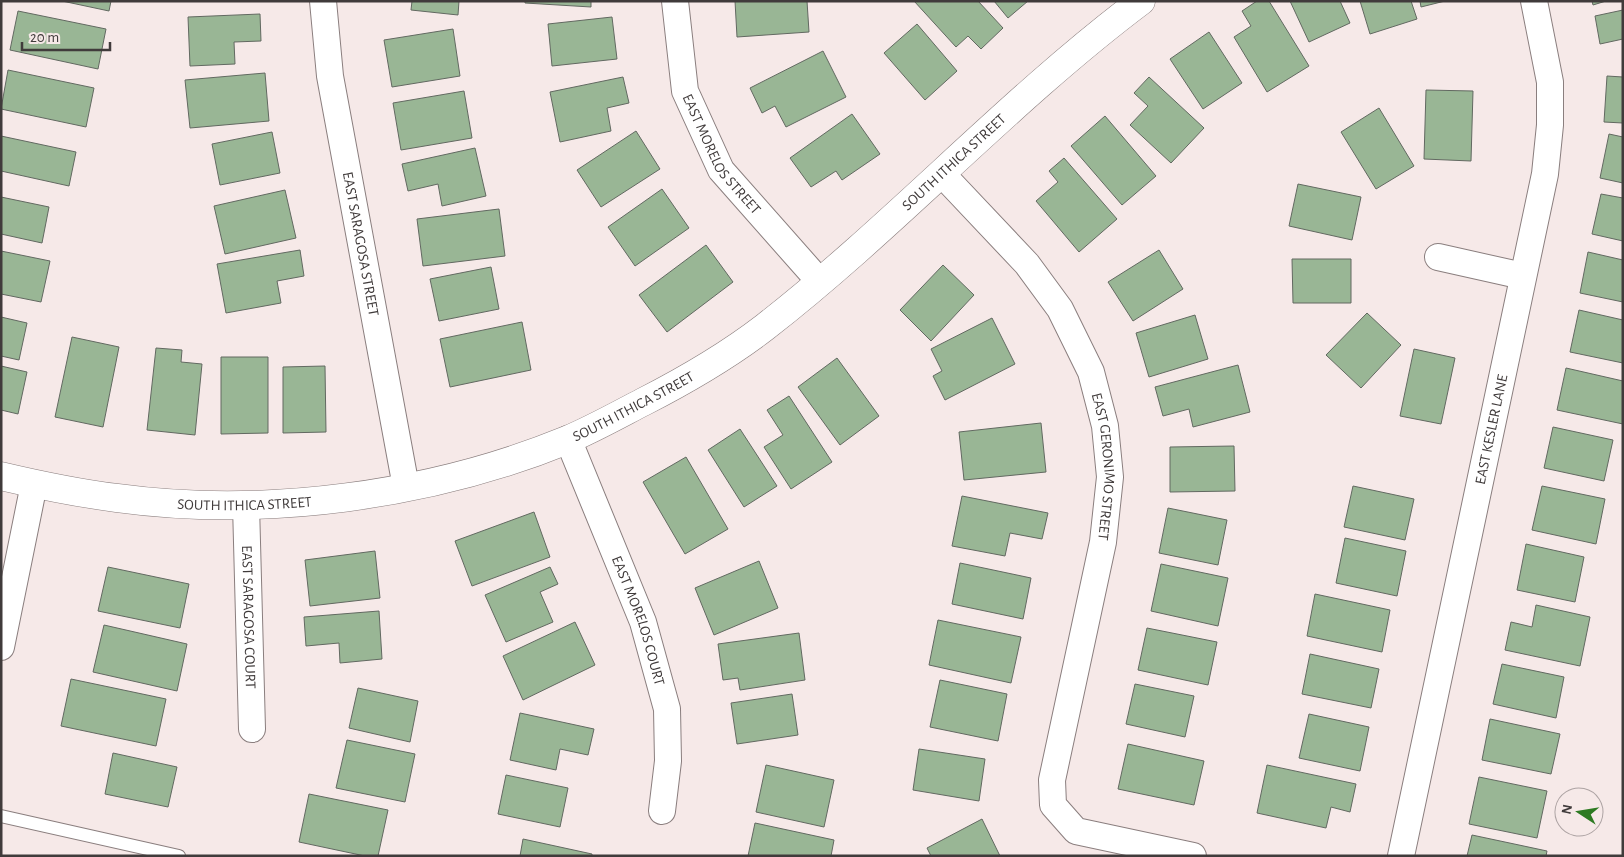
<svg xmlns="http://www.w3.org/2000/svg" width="1624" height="857" font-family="'Alegreya Sans',sans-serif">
  <rect width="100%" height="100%" fill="#f6e9e8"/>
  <!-- building -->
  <path fill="#99b695" stroke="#626961" d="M62,1H111L109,11Z
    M412,1H459L458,15L411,10Z
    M525,1H591V7L525,3Z
    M735,1H807L809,32L737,37Z
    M914,1H978L1003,28L981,49L968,36L956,47Z
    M994,1H1028L1008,18Z
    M1257,1H1269L1309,66L1267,92L1234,37L1251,26L1242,11Z
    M1290,1H1340L1350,23L1309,42Z
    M1360,1H1411L1417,19L1370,34Z
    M1420,1H1445L1421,7Z
    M1592,1H1606L1593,5Z
    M1623,10V39L1600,44L1595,16Z
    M18,11L106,29L98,69L10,50Z
    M260,14L261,41L234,42L235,64L190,66L188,17Z
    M612,17L617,59L552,66L548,24Z
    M917,24L957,71L925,100L884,53Z
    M453,29L460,76L392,87L384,40Z
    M1209,32L1242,83L1203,109L1170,59Z
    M823,51L846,97L786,127L775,106L762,113L750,88Z
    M8,70L94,88L86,127L1,109Z
    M265,73L269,121L190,128L185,80Z
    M1607,76L1623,77V123L1604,122Z
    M623,77L629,103L607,108L611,131L560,142L550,92Z
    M1149,77L1204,128L1171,163L1130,125L1148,106L1134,93Z
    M1426,90L1473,91L1471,161L1424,159Z
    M464,91L472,138L401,150L393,103Z
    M1379,108L1414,166L1376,189L1341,132Z
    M852,114L880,154L842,180L836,171L811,187L790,158Z
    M1105,116L1156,176L1122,205L1071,146Z
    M636,131L660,169L601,207L577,170Z
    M272,132L280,173L220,185L212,144Z
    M1609,134L1623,137V183L1600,178Z
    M1,136L76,152L69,186L1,171Z
    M475,148L486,196L442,206L438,184L408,191L402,164Z
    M1064,158L1117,219L1079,252L1036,201L1058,182L1049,171Z
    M1298,184L1361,197L1352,240L1289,226Z
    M662,189L689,228L635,266L608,227Z
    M285,190L296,238L225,254L214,206Z
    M1601,194L1623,198V241L1592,234Z
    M1,197L49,207L42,243L1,234Z
    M499,209L505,256L423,266L417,219Z
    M706,245L733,282L667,332L639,295Z
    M300,250L304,276L277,281L281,303L226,313L217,264Z
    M1159,250L1183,289L1133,321L1108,282Z
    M1,251L50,261L41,302L1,294Z
    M1588,252L1623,260V302L1580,293Z
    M1292,259H1351V303H1293Z
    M943,265L974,295L931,341L900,310Z
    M491,267L499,309L439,321L430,279Z
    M1579,310L1623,320V363L1570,352Z
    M1367,313L1401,345L1361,388L1326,355Z
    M1195,315L1208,359L1149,377L1136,333Z
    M1,317L27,323L19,360L1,356Z
    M992,318L1015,364L945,400L933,376L942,371L931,349Z
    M522,322L531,370L450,387L440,339Z
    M72,337L119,347L103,427L55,417Z
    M156,348L182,350L181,362L202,364L195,435L147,430Z
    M1414,349L1455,358L1441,424L1400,416Z
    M221,357H268V433L221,434Z
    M837,358L879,416L840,445L798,387Z
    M1238,365L1250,412L1193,427L1189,409L1163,416L1155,387Z
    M1,366L27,372L18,414L1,410Z
    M325,366L326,432L283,433V367Z
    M1566,368L1623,381V424L1557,410Z
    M789,396L832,462L791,489L764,447L783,435L767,410Z
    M1041,423L1046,472L964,480L959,432Z
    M1553,427L1613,440L1604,481L1544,468Z
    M740,429L777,486L744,507L708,450Z
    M1234,446L1235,491L1170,492V447Z
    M686,457L728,529L685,554L643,482Z
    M1353,486L1414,499L1405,540L1344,527Z
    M1542,486L1605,499L1596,544L1532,530Z
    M962,496L1048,513L1042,539L1010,533L1005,556L952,546Z
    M1168,508L1227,520L1218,565L1159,553Z
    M534,512L550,557L472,586L455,541Z
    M1345,538L1406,551L1397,596L1336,583Z
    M1526,544L1584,557L1575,602L1517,590Z
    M375,551L380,598L310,606L305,560Z
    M759,561L778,608L714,635L695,588Z
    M960,563L1031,578L1023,619L952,604Z
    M1161,564L1228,578L1218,626L1151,611Z
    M108,567L189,584L180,628L98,611Z
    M550,567L558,584L540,592L553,622L506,642L485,595Z
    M1315,594L1390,610L1382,652L1307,636Z
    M1536,605L1590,617L1580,666L1505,650L1511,622L1532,627Z
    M379,611L382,659L340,663L339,643L306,646L304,617Z
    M938,620L1021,637L1011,683L929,665Z
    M575,622L595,665L523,700L503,656Z
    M104,625L187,644L177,691L93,672Z
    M1147,628L1217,642L1208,685L1138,670Z
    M799,633L805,680L740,690L738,678L723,680L718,644Z
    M1310,654L1379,669L1371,708L1302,694Z
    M1502,664L1564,677L1556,718L1493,704Z
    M71,679L166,699L156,746L61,726Z
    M940,680L1007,694L998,741L930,727Z
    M1135,684L1194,696L1185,737L1126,724Z
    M358,688L418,701L410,742L349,728Z
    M792,694L798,735L737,744L731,703Z
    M520,713L594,729L588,755L560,749L556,770L510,760Z
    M1309,714L1369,727L1360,771L1299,758Z
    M1490,719L1560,734L1551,774L1482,760Z
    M347,740L415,754L405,802L336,788Z
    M1128,744L1204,761L1194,805L1118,789Z
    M919,749L985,759L979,801L913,790Z
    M113,753L177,767L168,807L105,794Z
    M766,765L834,780L824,827L756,812Z
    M1267,765L1356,784L1350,812L1331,807L1326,828L1257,813Z
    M506,775L568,788L560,827L498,814Z
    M1479,777L1547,791L1537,838L1469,824Z
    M309,794L388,810L378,856H365L299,842Z
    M982,819L1000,856H931L927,848Z
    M755,823L834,840L831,856H748Z
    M1472,835L1547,851L1546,856H1467Z
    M523,839L592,854V856H520Z"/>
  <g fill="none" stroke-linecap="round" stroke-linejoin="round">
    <!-- service casing -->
    <g stroke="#8a7e7e" stroke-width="14">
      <path id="service" d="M1,816L179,856"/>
    </g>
    <!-- minor casing -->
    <g stroke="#8a7e7e" stroke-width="28">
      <g id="minor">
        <path id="s1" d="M323,1L330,76L406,487"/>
        <path id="s2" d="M675,1L685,91L721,170L820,282"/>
        <path id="s3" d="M942,174L1027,264L1060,309L1091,372L1105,426L1110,477L1103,542L1052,780L1053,805L1076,831L1193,856"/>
        <path d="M1438,257L1523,276"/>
        <path id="s4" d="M568,439L643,622L667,709L668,761L662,811"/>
        <path id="s5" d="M246,505L252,729"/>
        <path d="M1,647L34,484"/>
        <path id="s6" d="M1401,856L1545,174L1550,125V82L1534,1"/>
      </g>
    </g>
    <!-- tertiary casing -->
    <g stroke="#8a7e7e" stroke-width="29">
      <g id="tertiary">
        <path id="s7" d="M1,476C39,485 78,493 117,498C264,518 430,496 567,440C593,429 618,415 643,402C686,380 726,357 765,327C896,225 1008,101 1141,1"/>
      </g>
    </g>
    <!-- service -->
    <use href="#service" stroke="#fff" stroke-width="12"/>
    <!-- minor -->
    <use href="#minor" stroke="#fff" stroke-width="26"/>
    <!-- tertiary -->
    <use href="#tertiary" stroke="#fff" stroke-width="28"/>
  </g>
  <g text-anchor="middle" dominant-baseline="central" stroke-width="5" stroke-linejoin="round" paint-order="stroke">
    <!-- street labels -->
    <g font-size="15" fill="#403b3b" stroke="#f6e9e8">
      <text stroke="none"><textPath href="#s2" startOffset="164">EAST MORELOS STREET</textPath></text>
      <text stroke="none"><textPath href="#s7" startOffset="1056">SOUTH ITHICA STREET</textPath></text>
      <text stroke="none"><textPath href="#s1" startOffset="246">EAST SARAGOSA STREET</textPath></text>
      <text stroke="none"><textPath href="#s7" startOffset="651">SOUTH ITHICA STREET</textPath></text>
      <text stroke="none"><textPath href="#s6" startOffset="436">EAST KESLER LANE</textPath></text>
      <text stroke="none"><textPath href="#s3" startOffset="346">EAST GERONIMO STREET</textPath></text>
      <text stroke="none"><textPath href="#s7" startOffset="246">SOUTH ITHICA STREET</textPath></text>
      <text stroke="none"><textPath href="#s5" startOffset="112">EAST SARAGOSA COURT</textPath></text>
      <text stroke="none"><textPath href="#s4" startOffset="195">EAST MORELOS COURT</textPath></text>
    </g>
  </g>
  <!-- border -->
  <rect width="1624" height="857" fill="none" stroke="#403b3b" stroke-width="5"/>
  <!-- north arrow -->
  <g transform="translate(1579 812) rotate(282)"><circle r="24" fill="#f6e9e8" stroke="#ada3a3"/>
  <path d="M0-4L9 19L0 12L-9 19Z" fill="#2d7a22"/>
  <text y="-8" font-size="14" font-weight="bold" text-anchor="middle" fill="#403b3b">N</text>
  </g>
  <!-- scale -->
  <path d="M22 42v8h88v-8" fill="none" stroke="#403b3b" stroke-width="2.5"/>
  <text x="30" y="42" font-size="15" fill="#403b3b" stroke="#f6e9e8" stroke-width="4" paint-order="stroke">20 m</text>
</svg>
